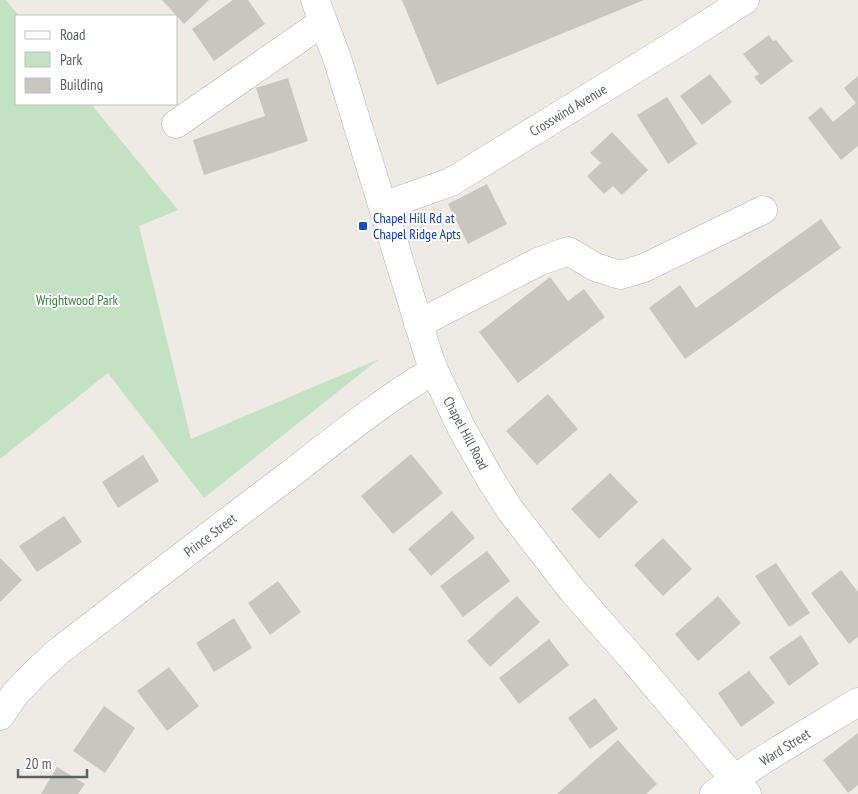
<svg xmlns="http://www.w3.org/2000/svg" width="858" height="794" font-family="'PT Sans Narrow',sans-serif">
  <rect width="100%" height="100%" fill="#edebe4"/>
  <!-- green -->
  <path fill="#c3e2c4" d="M0,0H6L19,16H16V104H91L178,210L139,226L191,439L379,359L204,498L108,373L0,459Z"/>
  <!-- building -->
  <path fill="#c8c6c0" d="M162,0H209L184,24Z
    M233,0H248L265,24L214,61L192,29Z
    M402,0H644L437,85Z
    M769,35L773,41L776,40L793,61L761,85L754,77L759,74L743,54Z
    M710,74L732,102L702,125L680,96Z
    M858,76V146L841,160L808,118L821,107L833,122L856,103L844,88Z
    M288,78L308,141L204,175L193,140L265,116L256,88Z
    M667,97L697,144L668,164L637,115Z
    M612,132L648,170L622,195L613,186L604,194L587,176L601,163L590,153Z
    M487,184L507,224L468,244L448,204Z
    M821,219L841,248L685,359L649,308L680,285L696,308Z
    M550,277L568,301L584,289L605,317L518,383L479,332Z
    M548,394L578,429L537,465L506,431Z
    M411,454L443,493L393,534L361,496Z
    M143,455L159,481L118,508L102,482Z
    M610,473L638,502L599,539L571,509Z
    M452,511L475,538L431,576L408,549Z
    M64,516L82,542L37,572L19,546Z
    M663,538L692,569L663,596L634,565Z
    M487,551L510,581L463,617L440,586Z
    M0,558L22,580L0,602Z
    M776,563L810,613L789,627L755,576Z
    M841,570L858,592V637L849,644L811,593Z
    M278,581L301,612L270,635L248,603Z
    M517,596L540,622L490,667L467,641Z
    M718,596L741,623L698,661L675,634Z
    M234,618L252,648L214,672L196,643Z
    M801,635L819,664L789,686L769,657Z
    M549,639L569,665L519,704L499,678Z
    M169,667L199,706L167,731L137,691Z
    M749,671L775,703L741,727L718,693Z
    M595,698L618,729L590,749L568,718Z
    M104,706L135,728L105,773L73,751Z
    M858,733V785L848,793L823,760Z
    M618,740L657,784L646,794H557Z
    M57,767L85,784L78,794H41Z"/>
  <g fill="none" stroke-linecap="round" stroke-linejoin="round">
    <!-- minor casing -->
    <g stroke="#b1b4b7" stroke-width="29">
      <path id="minor" d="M315,0L337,58L428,354L434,370L462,429L492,482L510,510L572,590L638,665L747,794
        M176,124L323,22
        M383,206L451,182L684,39L745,0
        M418,324L538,262L568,251L595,267L620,275L644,268L763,210
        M0,716L15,694L38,670L59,651C137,591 214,531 292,473C338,437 384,400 434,370
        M714,794C759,760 809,732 858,702"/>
    </g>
    <!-- minor -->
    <use href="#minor" stroke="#fff" stroke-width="28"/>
  </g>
  <!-- markers -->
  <rect fill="#1a4fb4" stroke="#fff" stroke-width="2" x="358" y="221" width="10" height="10" rx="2.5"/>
  <g text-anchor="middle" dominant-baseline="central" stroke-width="4" stroke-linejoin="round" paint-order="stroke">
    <!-- street labels -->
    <g font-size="14" fill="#5c5f63" stroke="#fff">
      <text transform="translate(568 110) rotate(-31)">Crosswind Avenue</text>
      <text transform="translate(466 433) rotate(62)">Chapel Hill Road</text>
      <text transform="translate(210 535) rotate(-37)">Prince Street</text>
      <text transform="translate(785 747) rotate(-32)">Ward Street</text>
    </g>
    <!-- transit labels -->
    <g font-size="14" fill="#164399" stroke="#fff" text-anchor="start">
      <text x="373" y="218">Chapel Hill Rd at<tspan x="373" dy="16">Chapel Ridge Apts</tspan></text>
    </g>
    <!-- park labels -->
    <g font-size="14" fill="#3e8043" stroke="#fff">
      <text x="77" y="300">Wrightwood Park</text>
    </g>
  </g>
  <!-- legend -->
  <rect x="15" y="15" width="162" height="90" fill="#ffffff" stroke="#bebfc1"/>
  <rect x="25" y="31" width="25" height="8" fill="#ffffff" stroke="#bebfc1"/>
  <text x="60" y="40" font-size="15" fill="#5c5f63">Road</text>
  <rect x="25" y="52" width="25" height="15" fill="#c3e2c4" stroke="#bebfc1"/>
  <text x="60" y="65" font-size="15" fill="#5c5f63">Park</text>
  <rect x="25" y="78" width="25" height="15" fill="#c8c6c0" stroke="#bebfc1"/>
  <text x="60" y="90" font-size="15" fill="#5c5f63">Building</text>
  <!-- scale -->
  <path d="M18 769v8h69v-8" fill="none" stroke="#5c5f63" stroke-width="2.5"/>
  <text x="25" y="769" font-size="15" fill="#5c5f63" stroke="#ffffff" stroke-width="4" paint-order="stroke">20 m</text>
</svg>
